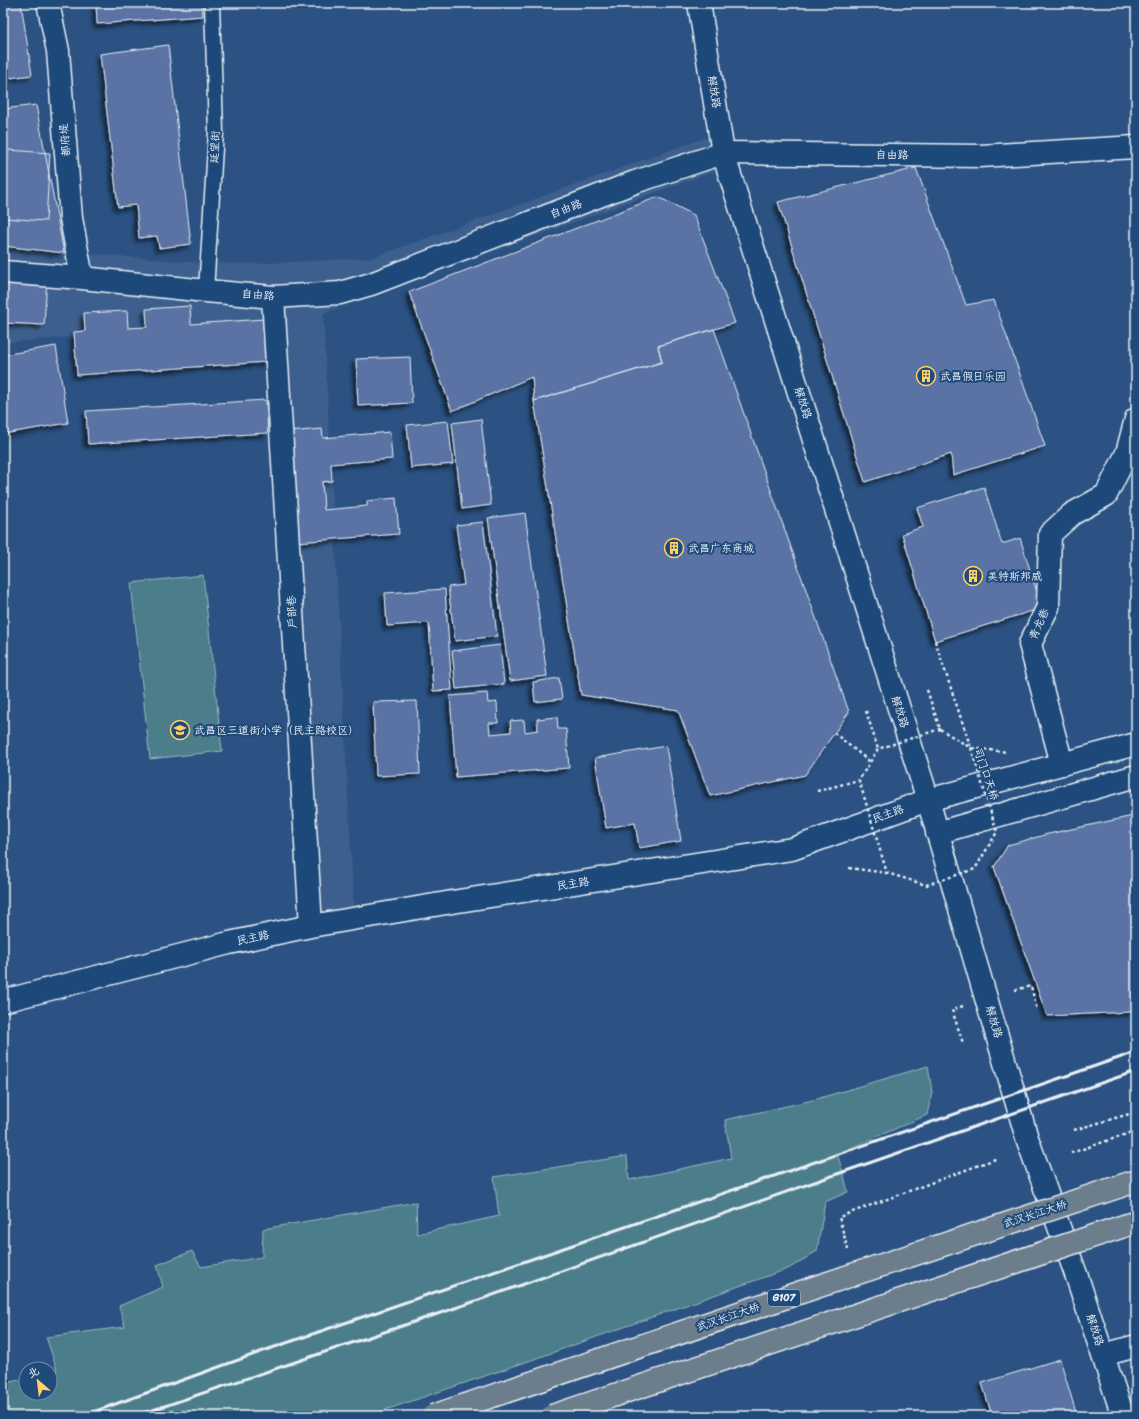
<svg xmlns="http://www.w3.org/2000/svg" width="1139" height="1419" font-family="Sriracha,'LXGW WenKai TC',sans-serif">
  <defs>
    <filter id="shadow"><feDropShadow dx="-3.5" dy="3.5" stdDeviation="2" flood-color="#0009"/></filter>
  </defs>
  <rect width="100%" height="100%" fill="#2b5282"/>
  <filter id="ink" filterUnits="userSpaceOnUse"><feTurbulence type="fractalNoise" baseFrequency=".025" numOctaves="2"/><feDisplacementMap in="SourceGraphic" scale="8" xChannelSelector="R" yChannelSelector="G"/><feConvolveMatrix kernelMatrix="1 2 1 2 8 2 1 2 1" color-interpolation-filters="sRGB"/></filter>
  <g filter="url(#ink)">
    <!-- built -->
    <path fill="#3c5f8e" d="M718,133L728,166L323,313L354,911L314,919L272,319L3,343V247L192,262L248,264L371,258Z"/>
    <!-- green -->
    <path fill="#4c7e8a" stroke="#9ab8c1" d="M203,575L222,751L150,759L131,583Z
      M928,1066L932,1092L927,1115L837,1154L843,1172L848,1192L825,1202L817,1251L790,1268L526,1362L368,1416H3V1384L26,1378V1393H50V1372L57,1370L46,1337L125,1327L119,1306L163,1287L157,1265L192,1251L201,1267L262,1257L263,1229L416,1202L417,1234L499,1216L494,1177L627,1156L629,1180L731,1158L725,1120L813,1100Z"/>
    <!-- building -->
    <path fill="#5a73a4" stroke="#e8f1f8" filter="url(#shadow)" d="M3,3H21L32,75L3,79Z
      M96,3H202L203,16L97,24Z
      M168,45L191,244L159,248L157,236L139,238L136,205L118,207L100,54Z
      M36,105L64,253L3,246V109Z
      M8,150L50,153L46,221L3,218V172H7Z
      M916,168L966,305L994,300L1045,446L953,475L951,454L865,482L778,202Z
      M658,197L694,215L735,323L658,346L662,362L534,401L532,377L452,411L409,292Z
      M3,276L47,279L44,325L3,323Z
      M190,306L191,324L265,319L267,362L77,375L74,332L85,331L84,313L127,311L128,328L147,327L146,309Z
      M714,329L849,712L805,775L710,796L678,710L581,695L534,401L662,362L658,346Z
      M56,346L68,423L3,434V355Z
      M410,357L412,403L358,406L356,359Z
      M266,400L268,433L88,444L86,411Z
      M481,419L491,505L462,509L452,423Z
      M448,421L453,464L411,468L407,425Z
      M322,429L323,438L390,432L392,459L331,464L332,481L322,482L324,510L367,506V501L396,498L399,534L297,542L288,432Z
      M984,487L1002,544L1020,538L1042,608L935,641L902,534L923,527L917,508Z
      M525,513L547,676L510,681L488,518Z
      M483,522L497,636L455,641L448,587L464,585L456,525Z
      M445,589L452,690L433,691L429,623L387,626L385,593Z
      M500,645L504,684L456,689L452,651Z
      M559,678L562,699L535,702L533,682Z
      M487,693L488,703L497,702L498,723H489L490,734L511,732L510,721L524,720L525,732L538,730L537,719L557,717L558,729H566L569,768L456,777L450,696Z
      M417,701L420,774L376,776L373,702Z
      M666,746L681,841L639,848L635,823L606,828L595,758Z
      M1133,816L1136,825V1010L1131,1012L1047,1016L994,867L1008,845L1048,834Z
      M1060,1359L1077,1416H992L982,1383Z"/>
    <g fill="none" stroke-linecap="round" stroke-linejoin="round">
      <!-- lane casing -->
      <g stroke="#e8f1f8" stroke-width="17">
        <path id="lane" d="M206,291L216,132L212,3"/>
      </g>
      <!-- street casing -->
      <g stroke="#e8f1f8" stroke-width="25">
        <path id="street" d="M48,3L58,51L71,218L82,278
          M3,272L82,278L206,291L273,297L340,293L371,284L635,182L723,153L980,156L1136,147
          M273,297L311,926
          M1062,764L1030,644L1048,607L1050,534L1072,514L1106,495L1127,453L1136,419
          M3,1001L229,943L311,926L452,902L792,849L928,800
          M1103,1355L1136,1346"/>
      </g>
      <!-- secondary casing -->
      <g stroke="#e8f1f8" stroke-width="25">
        <path id="secondary" d="M699,3L723,153L928,800L1027,1138L1077,1277L1123,1416
          M928,800L1136,744
          M937,833L1136,776"/>
      </g>
      <!-- path -->
      <path stroke="#e8f1f8" stroke-width="2.5" stroke-dasharray="3 3" stroke-linecap="butt" d="M935,641L971,748L1008,752
        M927,690L940,729
        M866,711L878,749
        M834,733L870,762
        M817,791L859,780
        M849,868L887,873
        M1015,990L1031,986L1037,1010
        M963,1006L952,1010L963,1043
        M1074,1130L1136,1112
        M1071,1153L1136,1131
        M848,1250L839,1217L998,1158"/>
      <!-- lane -->
      <use href="#lane" stroke="#1f4a7a" stroke-width="14"/>
      <!-- street -->
      <use href="#street" stroke="#1f4a7a" stroke-width="22"/>
      <!-- secondary -->
      <use href="#secondary" stroke="#1f4a7a" stroke-width="22"/>
      <!-- rail -->
      <path stroke="#e8f1f8" stroke-width="3" d="M82,1416L266,1350L1136,1052
        M135,1416L473,1302L843,1172L1136,1071"/>
      <!-- highway-bridge casing -->
      <g stroke="#e8f1f8" stroke-width="25" stroke-linecap="butt">
        <path id="highway-bridge" d="M433,1416L855,1274L1136,1181
          M552,1416L1136,1222"/>
      </g>
      <!-- path-bridge -->
      <path stroke="#e8f1f8" stroke-width="2.5" stroke-dasharray="3 3" stroke-linecap="butt" d="M940,729L971,748L997,832L975,869L926,885L887,873L859,780L878,749Z"/>
      <!-- highway-bridge -->
      <use href="#highway-bridge" stroke="#6c7d8b" stroke-width="22"/>
    </g>
  </g>
  <!-- icons -->
  <defs>
    <g id="building-ring" transform="scale(1)"><circle r="9.5" fill="#1f4a7a" stroke="#ffd166" stroke-width="1.5"/><path d="M-4-6H4V6H1V3H-1V6H-4ZM-2.5-4.3h1.7v1.8h-1.7ZM.8-4.3h1.7v1.8H.8ZM-2.5-1h1.7V.8h-1.7ZM.8-1h1.7V.8H.8Z" fill="#ffd166"/></g>
    <g id="school-ring" transform="scale(1)"><circle r="9.5" fill="#1f4a7a" stroke="#ffd166" stroke-width="1.5"/><path d="M0-5L7-2L0 1L-7-2ZM-4 1L0 2.5L4 1V4Q0 6-4 4Z" fill="#ffd166"/></g>
  </defs>
  <g fill-rule="evenodd">
    <use href="#building-ring" x="926" y="376"/>
    <use href="#building-ring" x="674" y="548"/>
    <use href="#building-ring" x="973" y="576"/>
    <use href="#school-ring" x="180" y="730"/>
  </g>
  <g text-anchor="middle" dominant-baseline="central" stroke-width="4" stroke-linejoin="round" paint-order="stroke">
    <!-- shield labels -->
    <rect fill="#1f4a7a" stroke="#acbfd2" stroke-width="1" x="768" y="1290" width="32" height="16" rx="3"/>
    <g font-size="10" font-weight="bold" fill="#e8f1f8">
      <text x="784" y="1298">G107</text>
    </g>
    <!-- street labels -->
    <g font-size="11" fill="#e8f1f8" stroke="#1f4a7a">
      <text transform="translate(714 92) rotate(81)">解放路</text>
      <text transform="translate(65 140) rotate(-94)">都府堤</text>
      <text transform="translate(215 147) rotate(-87)">延望街</text>
      <text transform="translate(892 155) rotate(1)">自由路</text>
      <text transform="translate(566 209) rotate(-21)">自由路</text>
      <text transform="translate(258 295) rotate(4)">自由路</text>
      <text transform="translate(803 403) rotate(72)">解放路</text>
      <text transform="translate(292 612) rotate(-93)">户部巷</text>
      <text transform="translate(1039 624) rotate(-66)">青龙巷</text>
      <text transform="translate(900 712) rotate(72)">解放路</text>
      <text transform="translate(986 774) rotate(71)">司门口天桥</text>
      <text transform="translate(888 814) rotate(-20)">民主路</text>
      <text transform="translate(573 884) rotate(-9)">民主路</text>
      <text transform="translate(253 938) rotate(-12)">民主路</text>
      <text transform="translate(994 1022) rotate(74)">解放路</text>
      <text transform="translate(1035 1214) rotate(-18)">武汉长江大桥</text>
      <text transform="translate(728 1317) rotate(-19)">武汉长江大桥</text>
      <text transform="translate(1095 1330) rotate(72)">解放路</text>
    </g>
    <!-- poi labels -->
    <g font-size="11" fill="#e8f1f8" stroke="#1f4a7a" text-anchor="start">
      <text x="940" y="376">武昌假日乐园</text>
      <text x="688" y="548">武昌广东商城</text>
      <text x="987" y="576">美特斯邦威</text>
      <text x="194" y="730">武昌区三道街小学（民主路校区）</text>
    </g>
  </g>
  <!-- margin -->
  <rect width="1139" height="1419" fill="none" stroke="#1f4a7a" stroke-width="16"/>
  <rect x="8" y="8" width="1123" height="1403" fill="none" stroke="#e8f1f8" stroke-width="1.5" filter="url(#ink)"/>
  <!-- north arrow -->
  <g transform="translate(38 1381) rotate(332)"><circle r="19" fill="#1f4a7a" stroke="#6f8dac"/>
  <path d="M0-3L7 15L0 10L-7 15Z" fill="#ffd166"/>
  <text y="-6" font-size="11" font-weight="bold" text-anchor="middle" fill="#e8f1f8">北</text>
  </g>
</svg>
